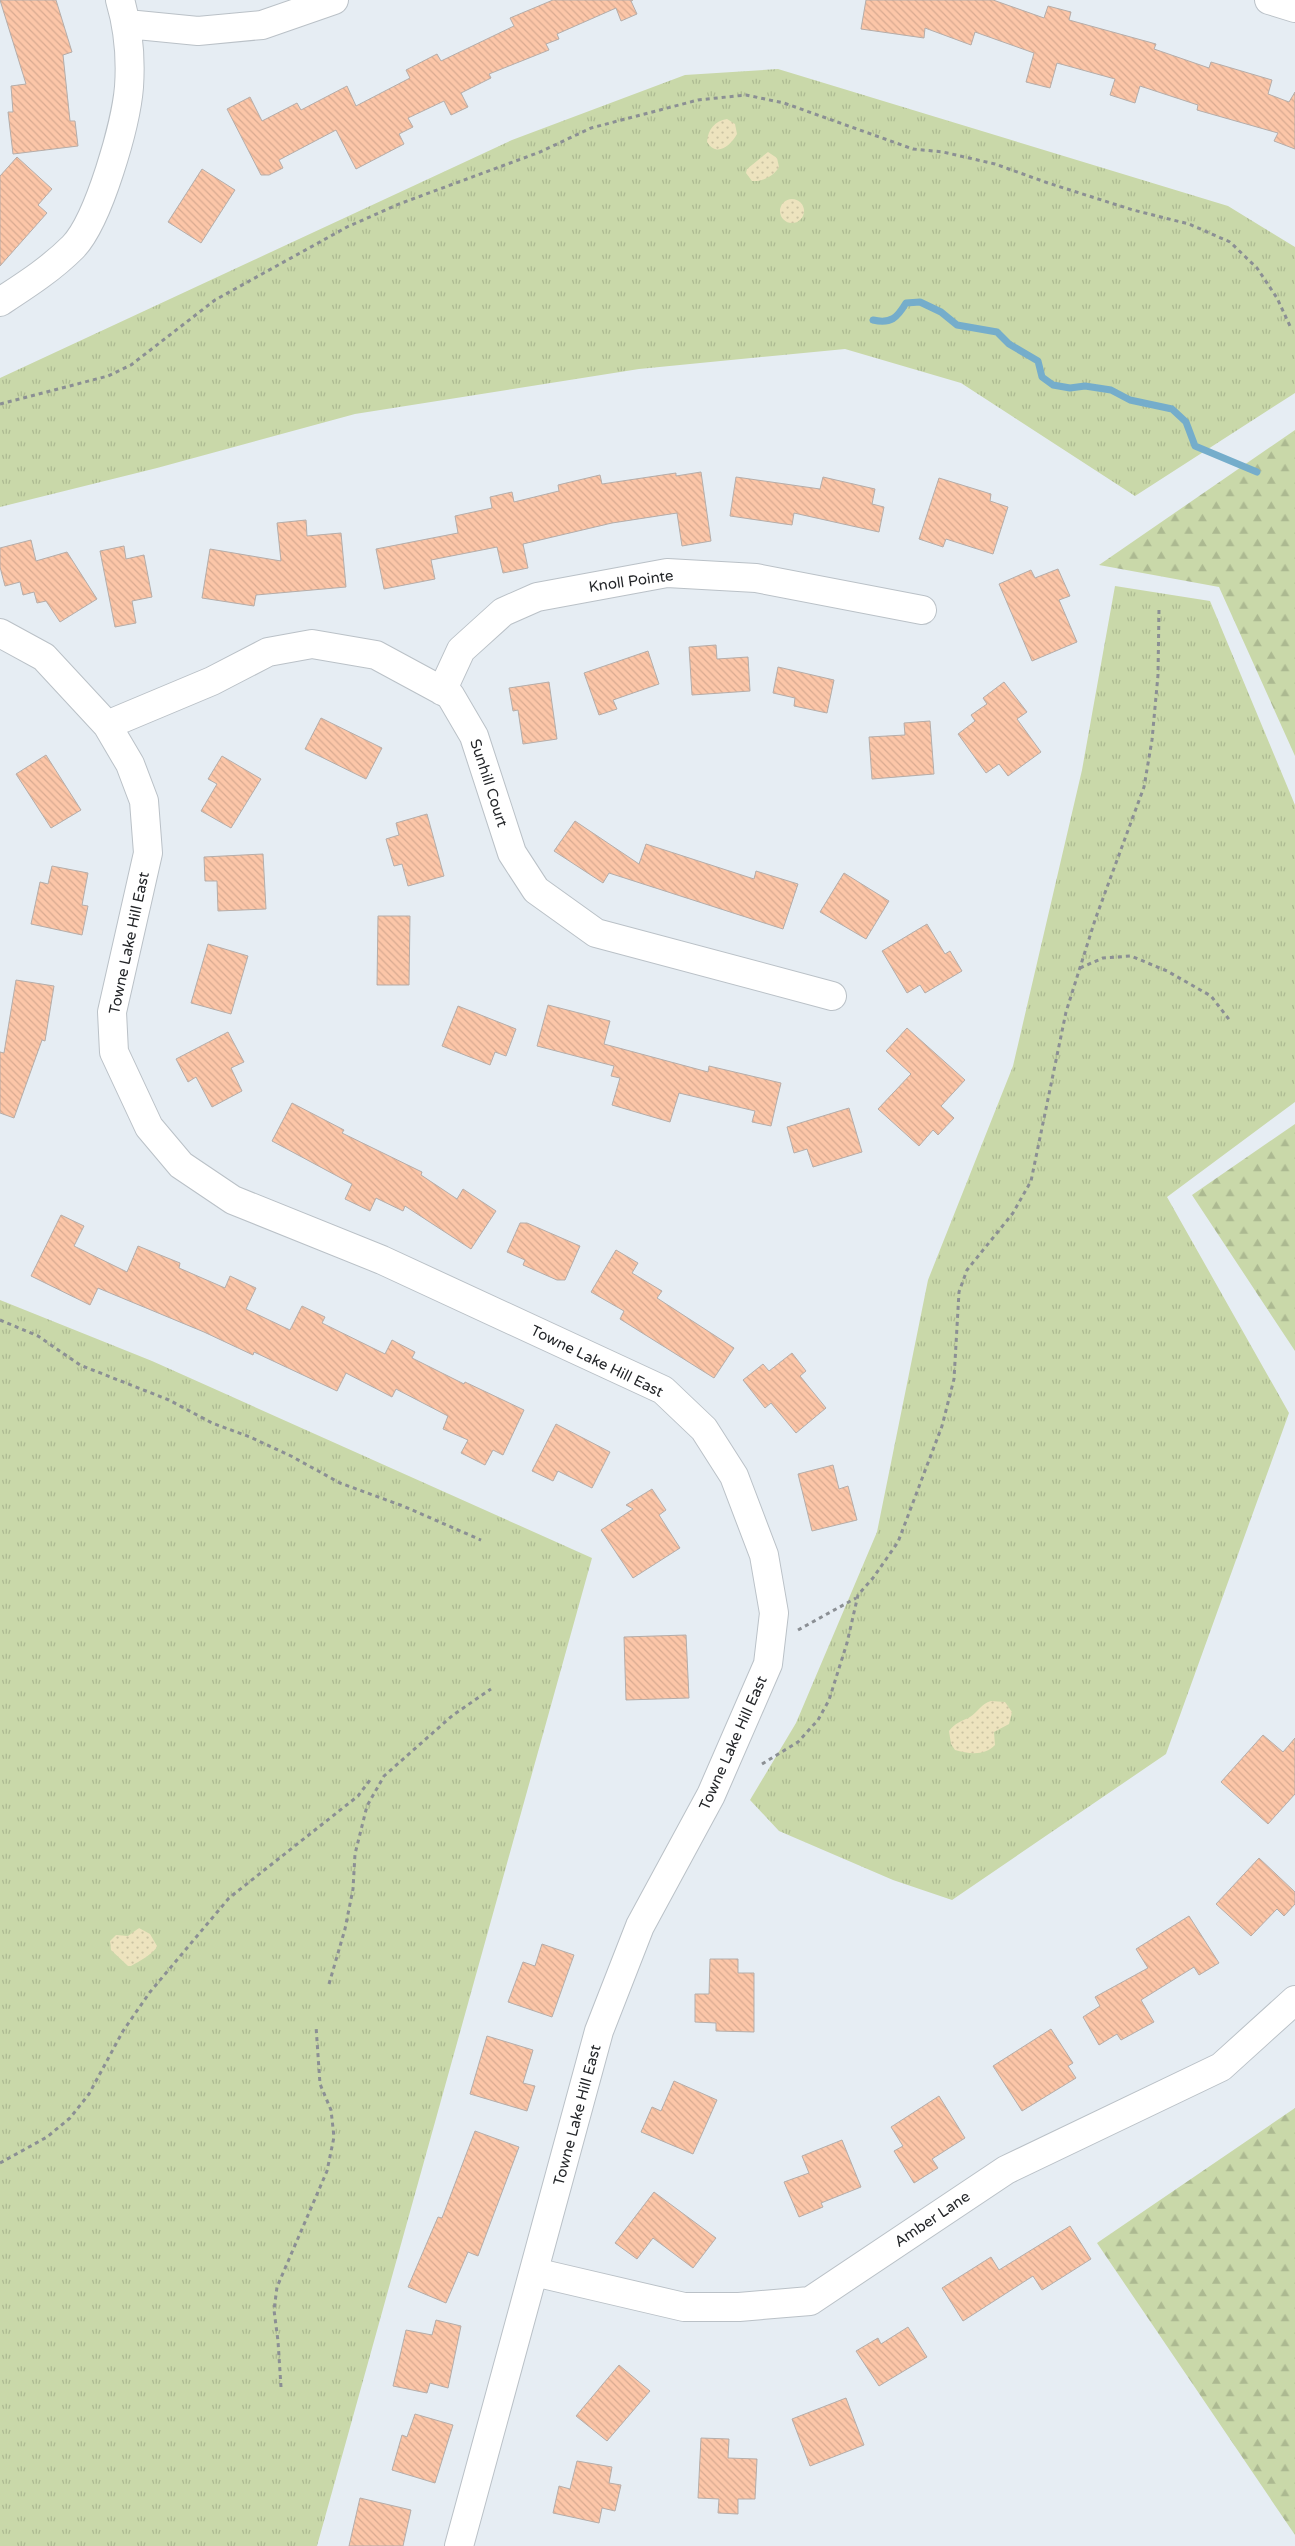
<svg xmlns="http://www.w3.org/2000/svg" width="1295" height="2546" font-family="'Varela Round',sans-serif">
  <defs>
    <pattern id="grass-tufts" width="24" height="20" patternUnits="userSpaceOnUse" patternTransform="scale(1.25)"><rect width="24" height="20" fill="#c9d8a9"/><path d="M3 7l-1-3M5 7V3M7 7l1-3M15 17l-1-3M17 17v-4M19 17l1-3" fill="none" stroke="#acb991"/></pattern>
    <pattern id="forest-firs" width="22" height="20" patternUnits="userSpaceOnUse" patternTransform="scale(1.25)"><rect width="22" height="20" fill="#c9d8a9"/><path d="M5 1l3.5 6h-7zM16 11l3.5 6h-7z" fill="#acb991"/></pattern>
    <pattern id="sand-dots" width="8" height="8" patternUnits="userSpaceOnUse" patternTransform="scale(1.25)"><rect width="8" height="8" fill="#ede3be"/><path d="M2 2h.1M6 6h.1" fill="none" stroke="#cbc3a3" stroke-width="1.8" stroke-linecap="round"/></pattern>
    <pattern id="building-back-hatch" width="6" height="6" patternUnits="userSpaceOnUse" patternTransform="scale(1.25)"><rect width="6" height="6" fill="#fcc6a8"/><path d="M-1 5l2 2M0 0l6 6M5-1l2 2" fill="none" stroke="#d8aa91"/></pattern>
  </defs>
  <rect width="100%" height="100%" fill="#e6edf3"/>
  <!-- grass -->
  <path fill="url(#grass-tufts)" d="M778,69L1228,206L1295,247V393L1135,496L961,383L845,349L639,369L355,414L157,468L0,507V378L512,140L685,75Z
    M1115,586L1210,601L1295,805V1102L1167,1197L1289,1413L1166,1754L952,1900L893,1880L779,1831L750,1800L796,1723L877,1532L928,1280L1013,1066L1082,770Z
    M0,1300L152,1361L592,1558L317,2546H0Z"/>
  <!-- forest -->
  <path fill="url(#forest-firs)" d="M1295,430V756L1219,587L1099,565Z
    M1295,1124V1351L1192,1195Z
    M1295,2108V2535L1097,2243Z"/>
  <!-- sand -->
  <path fill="url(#sand-dots)" d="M727,119L735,124L737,134C731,145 717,158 707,142C708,129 715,121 727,119Z
    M768,152L777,158L779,167C774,176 762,182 752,181L746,173L747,169Z
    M780 211a12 12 0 1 1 24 0a12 12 0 1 1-24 0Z
    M991,1701L1005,1702L1012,1712L1009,1724L994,1732L995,1745C985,1756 969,1754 955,1750L951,1744L949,1731C955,1723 962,1721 970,1717C978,1712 981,1704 991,1701Z
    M139,1928L150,1934L157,1946C155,1953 138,1962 131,1966H128L111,1950L110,1941L116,1935L128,1936Z"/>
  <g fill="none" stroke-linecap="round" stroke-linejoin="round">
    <!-- stream -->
    <path stroke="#75adcb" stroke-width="7" d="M873,320C891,324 897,318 906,303L920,302L941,312L957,325L997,332L1009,344L1038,361L1042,377L1053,385L1070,388L1085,386L1111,390L1130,400L1172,409L1186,422L1195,446L1257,472"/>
  </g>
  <!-- building -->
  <path fill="url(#building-back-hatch)" stroke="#b5ada9" d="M0,0H56L72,52L63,55L70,121H75L78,146L13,154L8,112H13L11,86L26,84Z
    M553,0H633L631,1L637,14L621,21L616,8L557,34L559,39L546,44L549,50L489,74L491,78L461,93L468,107L451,115L444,101L408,118L413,127L399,134L404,144L356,169L336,130L279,160L283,168L269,175H261L227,109L250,97L262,121L297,103L301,110L347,86L356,106L410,78L406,70L437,54L441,61L514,26L510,18Z
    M866,0H993L1044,18L1048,6L1071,12L1069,20L1156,44L1154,49L1209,68L1211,62L1272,80L1268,94L1289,102L1295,92V149L1274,141L1278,133L1197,110L1198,105L1140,86L1135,103L1110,95L1115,79L1057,63L1050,88L1026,82L1034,53L975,32L971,45L925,28L924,38L861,29Z
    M17,157L52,189L38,205L47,213L0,266V176Z
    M202,169L235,190L201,243L168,222Z
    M701,472L711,541L682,546L677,513L612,523L523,544L528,568L503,573L497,547L431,560L435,579L384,589L376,549L458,533L455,516L492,508L490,497L512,492L514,502L559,491L558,485L600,475L602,484L676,473V476Z
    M736,477L820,489L823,477L875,489L872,504L884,507L879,532L794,513L792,525L730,516Z
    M939,478L991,494L990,501L1008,507L993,554L946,539L943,547L919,539Z
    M306,520L307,536L341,533L346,587L256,595L254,606L202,598L210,549L281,561L277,523Z
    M31,540L36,561L67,552L97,599L60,622L46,601L37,603L34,592L23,595L20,582L5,586L0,567V548Z
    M124,546L126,559L144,555L152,597L132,601L136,623L115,627L100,551Z
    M1058,569L1070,596L1059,600L1077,642L1032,661L999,584L1031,570L1035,578Z
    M716,645L717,659L748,657L750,691L692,695L689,647Z
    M648,651L659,684L613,700L617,709L599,715L584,673Z
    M778,667L834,680L827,713L794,706L795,698L773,693Z
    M549,682L557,739L523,744L518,710L513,711L509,688Z
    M1004,682L1027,712L1017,719L1041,752L1008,776L999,764L986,773L958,734L975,721L971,715L987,704L983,698Z
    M321,718L382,748L366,779L305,749Z
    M930,721L934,774L872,779L869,737L905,735L904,723Z
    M46,755L81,810L51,828L16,774Z
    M222,756L261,779L231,828L201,811L217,784L208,779Z
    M427,814L444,876L408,886L402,864L394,866L386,839L399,835L396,823Z
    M575,821L639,864L646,844L754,879L756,871L798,884L783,929L609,873L603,883L554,851Z
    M263,854L266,909L218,911L217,881H205L204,857Z
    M52,866L88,873L82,905L88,906L82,935L31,924L40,882L48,884Z
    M844,873L889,901L866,939L820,912Z
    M378,916H410L409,985H377Z
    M927,924L945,954L950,951L962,971L925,993L920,985L907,993L882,951Z
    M208,944L248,956L231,1014L191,1003Z
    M16,980L54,986L45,1041L42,1040L14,1118L0,1113V1052L4,1053Z
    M548,1005L610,1021L604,1044L708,1072L709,1066L781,1083L771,1126L752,1122L755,1111L679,1093L670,1122L612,1105L620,1078L611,1076L614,1066L537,1046Z
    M458,1006L516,1029L506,1056L495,1052L490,1065L442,1046Z
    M907,1028L965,1080L941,1106L954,1118L938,1135L933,1130L919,1146L878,1109L911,1074L886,1051Z
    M228,1032L244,1062L231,1068L242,1091L212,1107L196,1077L188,1082L176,1059Z
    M292,1103L344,1130L342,1133L422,1172L421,1175L457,1199L463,1189L496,1211L471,1249L405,1206L403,1211L376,1198L370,1211L345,1199L352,1184L272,1141Z
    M849,1108L862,1152L813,1167L807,1149L794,1153L787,1127Z
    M61,1215L84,1226L74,1246L127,1272L138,1246L180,1263L179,1268L225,1288L230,1276L256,1288L246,1309L290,1330L302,1306L325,1317L322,1323L385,1354L392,1340L415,1352L412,1358L464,1384L465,1382L524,1410L503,1455L493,1450L485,1465L461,1453L468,1440L443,1429L448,1416L396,1389L392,1397L346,1373L337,1391L254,1352L253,1355L204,1332L98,1288L90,1305L31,1276Z
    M520,1223H527L580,1246L565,1280H557L523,1265L525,1260L507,1252Z
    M616,1250L638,1263L632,1273L662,1291L657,1298L734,1348L714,1378L620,1319L624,1311L591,1292Z
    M792,1353L806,1371L800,1376L826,1408L796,1433L771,1403L765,1408L743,1380L763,1364L769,1371Z
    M556,1424L610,1452L592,1488L558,1471L553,1481L532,1471Z
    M833,1465L839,1489L848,1486L857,1520L812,1531L798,1474Z
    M652,1489L666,1510L659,1515L680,1548L633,1578L601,1530L633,1509L626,1505Z
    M686,1635L689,1698L626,1700L624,1637Z
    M1263,1735L1283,1752L1295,1738V1794L1268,1824L1221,1782Z
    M1259,1858L1295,1892V1904L1284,1916L1277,1909L1251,1936L1216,1904Z
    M1189,1916L1219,1963L1199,1975L1194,1967L1141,2000L1154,2022L1121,2040L1117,2034L1099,2045L1083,2017L1100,2006L1095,1997L1148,1968L1136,1949Z
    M542,1944L574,1955L552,2017L508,2002L523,1962L535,1966Z
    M710,1959H738V1973H754V2032L716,2031V2023L695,2022V1994H709Z
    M1051,2029L1073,2063L1068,2066L1076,2078L1022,2111L993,2066Z
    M487,2036L533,2050L523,2083L535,2086L527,2111L470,2094Z
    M674,2081L717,2100L693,2154L641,2132L652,2107L661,2111Z
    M939,2096L965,2138L932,2159L938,2168L914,2183L894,2151L903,2146L891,2127Z
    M475,2131L519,2147L478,2256L468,2252L446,2303L408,2287L438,2217L442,2218Z
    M842,2140L861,2187L821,2203L823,2207L799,2217L784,2182L809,2173L802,2156Z
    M654,2192L716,2238L693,2268L653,2238L637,2259L615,2243Z
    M1070,2226L1091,2259L1042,2290L1033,2276L963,2321L942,2288L991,2257L999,2270Z
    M436,2320L461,2326L448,2388L430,2383L427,2393L393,2386L406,2330L432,2335Z
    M908,2327L927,2357L879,2386L856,2351L878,2338L881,2344Z
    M619,2365L650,2391L607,2441L576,2416Z
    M846,2398L864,2445L810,2466L792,2419Z
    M415,2414L453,2425L435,2483L392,2470L402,2435L407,2437Z
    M701,2438L729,2439L728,2458L757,2459L755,2499H738V2514L718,2513L719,2499L698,2498Z
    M577,2461L612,2467L609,2483L621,2485L615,2511L602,2508L599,2523L553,2513L559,2486L570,2489Z
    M360,2498L411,2510L403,2546H349Z"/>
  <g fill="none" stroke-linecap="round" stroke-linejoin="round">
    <!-- minor casing -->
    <g stroke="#bac1c7" stroke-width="30">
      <path id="minor" d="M1269,0L1295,8
        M127,24L198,31L262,25L334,0
        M0,302C26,285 51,269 73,247C99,220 126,124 129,87C131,58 128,27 120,0
        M0,633L44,657L107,725L130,764L144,801L148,853L112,1012L114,1052L149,1127L181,1165L233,1200L382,1260L663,1390L704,1429L734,1476L764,1555L774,1613L768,1664L711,1795L640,1926L599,2031L459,2546
        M442,691L461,650L503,612L537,597L667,573L756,578L922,610
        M107,725L212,681L268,652L312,644L376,655L450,695L474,736L512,853L536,890L596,933L832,996
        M534,2272L684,2307H739L810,2301L1006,2170L1221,2067L1295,2000"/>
    </g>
    <!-- path -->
    <path stroke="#8b8f94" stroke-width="3" stroke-dasharray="4 4" stroke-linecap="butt" d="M0,404L108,376L131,365L215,300L347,227L399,204L540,152L591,128L698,100L746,95L784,103L913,149L943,152L995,164L1048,183L1133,210L1189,224L1230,242L1257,268L1277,298L1290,326
      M1080,968L1103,958L1131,956L1167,971L1211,996L1231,1022
      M0,1320L38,1336L80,1365L169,1400L212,1423L250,1437L291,1456L340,1483L403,1506L481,1540
      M798,1630L856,1598
      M762,1764L798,1742L818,1720L829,1700L847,1643L858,1595L873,1578L898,1542L942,1426L954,1379L959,1292L967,1270L1013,1213L1031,1181L1066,1012L1095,920L1144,787L1152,740L1158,675L1159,609
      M329,1984L345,1929L353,1889L355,1854L367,1806L384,1776L453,1715L491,1689
      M0,2163L47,2137L70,2118L89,2094L123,2031L150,1992L229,1898L358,1796L370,1780
      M281,2387L278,2341L274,2310L277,2287L327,2171L334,2137L331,2110L320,2084L316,2026"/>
    <!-- minor -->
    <use href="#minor" stroke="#fff" stroke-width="28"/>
  </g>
  <g text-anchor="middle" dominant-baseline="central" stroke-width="4" stroke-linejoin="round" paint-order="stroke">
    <!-- street labels -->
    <g font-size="15" fill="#242629" stroke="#fff">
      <text transform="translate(631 581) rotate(-8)">Knoll Pointe</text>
      <text transform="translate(489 783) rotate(72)">Sunhill Court</text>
      <text transform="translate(129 943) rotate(-78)">Towne Lake Hill East</text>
      <text transform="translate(597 1361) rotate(26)">Towne Lake Hill East</text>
      <text transform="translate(733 1743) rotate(-66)">Towne Lake Hill East</text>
      <text transform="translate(577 2115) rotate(-75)">Towne Lake Hill East</text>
      <text transform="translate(932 2219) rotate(-34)">Amber Lane</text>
    </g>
  </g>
</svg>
